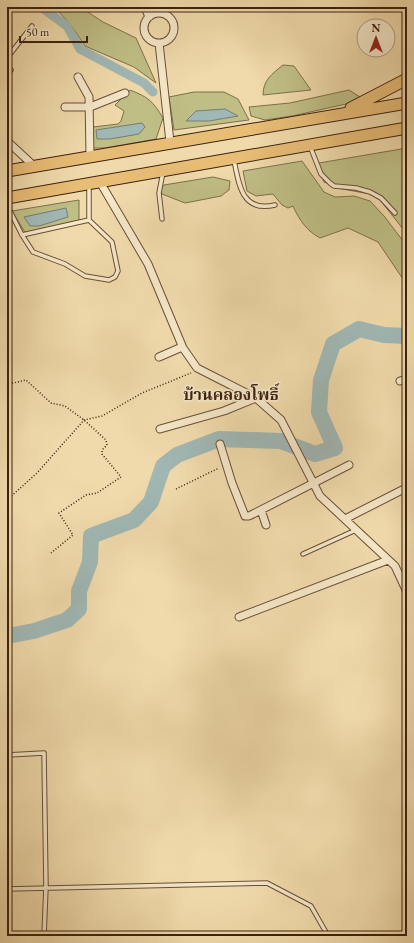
<svg xmlns="http://www.w3.org/2000/svg" width="414" height="943" font-family="'EB Garamond','Noto Serif Thai',serif">
  <rect width="100%" height="100%" fill="#f0daab"/>
  <filter id="stains"><feTurbulence type="fractalNoise" baseFrequency=".005" numOctaves="4"/><feColorMatrix values="0 0 0 0 .2 0 0 0 0 .09 0 0 0 0 .02 0 0 0 .5 -.17"/></filter>
  <radialGradient id="worn" r=".72"><stop offset=".6" stop-color="#630" stop-opacity="0"/><stop offset="1" stop-color="#630" stop-opacity=".3"/></radialGradient>
  <!-- green -->
  <path fill="#bfbe85" stroke="#7e704b" d="M47,7H80L103,22L136,38L156,83L134,67L85,46L71,25L59,12Z
    M283,65L294,66L311,90L263,95C263,80 272,74 283,65Z
    M130,90C148,97 153,101 163,118L156,139L105,148H91L93,127L118,124L121,121L124,111L115,105Z
    M349,90L360,97L346,104L292,116L265,120L251,116L249,107L290,103Z
    M194,92H224L238,99L249,120L174,130L169,97Z
    M407,148V234L376,195L342,189L324,182L318,169L319,163Z
    M302,161L324,192L335,197L354,196L370,201L384,216L407,246V285L378,242L348,228L320,238C307,231 299,220 293,206L288,208L282,205L273,194L256,196L247,191L243,171Z
    M213,177L230,181L229,190L221,196L185,203L162,194L160,190L164,185Z
    M79,200V224L26,234L12,211Z"/>
  <!-- water -->
  <path fill="#a0b8b5" stroke="#787c73" d="M225,109L238,116L209,121H186L196,111Z
    M142,123L145,127L139,134L110,139H97L96,130Z
    M66,208L68,217L39,226H30L24,217Z"/>
  <g fill="none" stroke-linecap="round" stroke-linejoin="round">
    <!-- canal -->
    <path stroke="#a0b8b5" stroke-width="9" d="M41,7L67,26L80,49L144,83L153,92"/>
    <!-- river -->
    <path stroke="#a0b8b5" stroke-width="16" d="M7,636L34,631L67,620L79,609V591L90,562L91,536L134,520L151,502L163,466L177,455L219,439L281,441L315,454L335,448L319,412L321,380L333,344L359,329L384,335L407,336"/>
    <!-- lane casing -->
    <g stroke="#694f38" stroke-width="5.5">
      <path id="lane" d="M7,58L32,26
        M7,75L11,70
        M310,146L321,174L330,183L334,186L356,188L370,192L381,198L395,213
        M234,160C239,185 242,213 275,205
        M7,205L22,235L89,220V185
        M162,219L159,193L163,172
        M22,235L33,252L65,264L85,276L109,280L115,277L118,271L112,242L89,220
        M303,554L356,530
        M7,755L44,753L46,887L44,936
        M7,889L267,883L311,906L327,934"/>
    </g>
    <!-- street casing -->
    <g stroke="#694f38" stroke-width="9">
      <path id="street" d="M145,7L149,17
        M144 28a15 15 0 1 1 30 0a15 15 0 1 1-30 0Z
        M159,43L170,142
        M78,77L89,97L90,156
        M65,107H90L125,93
        M7,141L34,166
        M100,182L148,264L183,348L197,368L256,398L281,420L320,496L395,566L407,592
        M159,357L182,347
        M400,381L407,379
        M160,429L224,411L256,398
        M220,444L232,483L245,516H249L349,465
        M261,510L266,525
        M345,519L406,488
        M239,617L388,560"/>
    </g>
    <!-- primary casing -->
    <g stroke="#3c2111" stroke-width="13">
      <path id="primary" d="M351,108L407,79
        M7,171L407,103
        M7,198L407,128"/>
    </g>
    <!-- path -->
    <path stroke="#3c2111" stroke-width="1.5" stroke-dasharray="1 2" stroke-linecap="butt" d="M7,386L9,384L26,380L51,403L65,406L84,420L106,440L107,445L102,450V454L121,477L97,493L86,495L59,513L73,535L51,553
      M176,489L219,468
      M7,500L38,472L84,420L102,416L142,393L191,373
      M7,624V619"/>
    <!-- lane -->
    <use href="#lane" stroke="#f5e7c8" stroke-width="3.5"/>
    <!-- street -->
    <use href="#street" stroke="#f5e7c8" stroke-width="7"/>
    <!-- primary -->
    <use href="#primary" stroke="#e8bd76" stroke-width="11"/>
  </g>
  <g text-anchor="middle" dominant-baseline="central" stroke-width="3.5" stroke-linejoin="round" paint-order="stroke">
    <!-- quarter labels -->
    <g font-size="16" font-weight="bold" fill="#3c2111" stroke="#f5e7c8">
      <text x="231" y="394">บ้านคลองโพธิ์</text>
    </g>
  </g>
  <!-- margin -->
  <rect width="414" height="943" fill="none" stroke="#f0daab" stroke-width="24"/>
  <rect x="8" y="8" width="398" height="927" fill="none" stroke="#3c2111" stroke-width="2"/>
  <rect x="12" y="12" width="390" height="919" fill="none" stroke="#3c2111"/>
  <!-- north arrow -->
  <g transform="translate(376 38)"><circle r="19" fill="#f5e7c8" stroke="#ab987f"/>
  <path d="M0-3L7 15L0 10L-7 15Z" fill="#8f2418"/>
  <text y="-6" font-size="11" font-weight="bold" text-anchor="middle" fill="#3c2111">N</text>
  </g>
  <!-- scale -->
  <path d="M20 36v6h67v-6" fill="none" stroke="#3c2111" stroke-width="2"/>
  <text x="26" y="36" font-size="12" fill="#3c2111" stroke="#f5e7c8" stroke-width="3" paint-order="stroke">50 m</text>
  <rect width="100%" height="100%" filter="url(#stains)"/>
  <rect width="100%" height="100%" fill="url(#worn)"/>
</svg>
